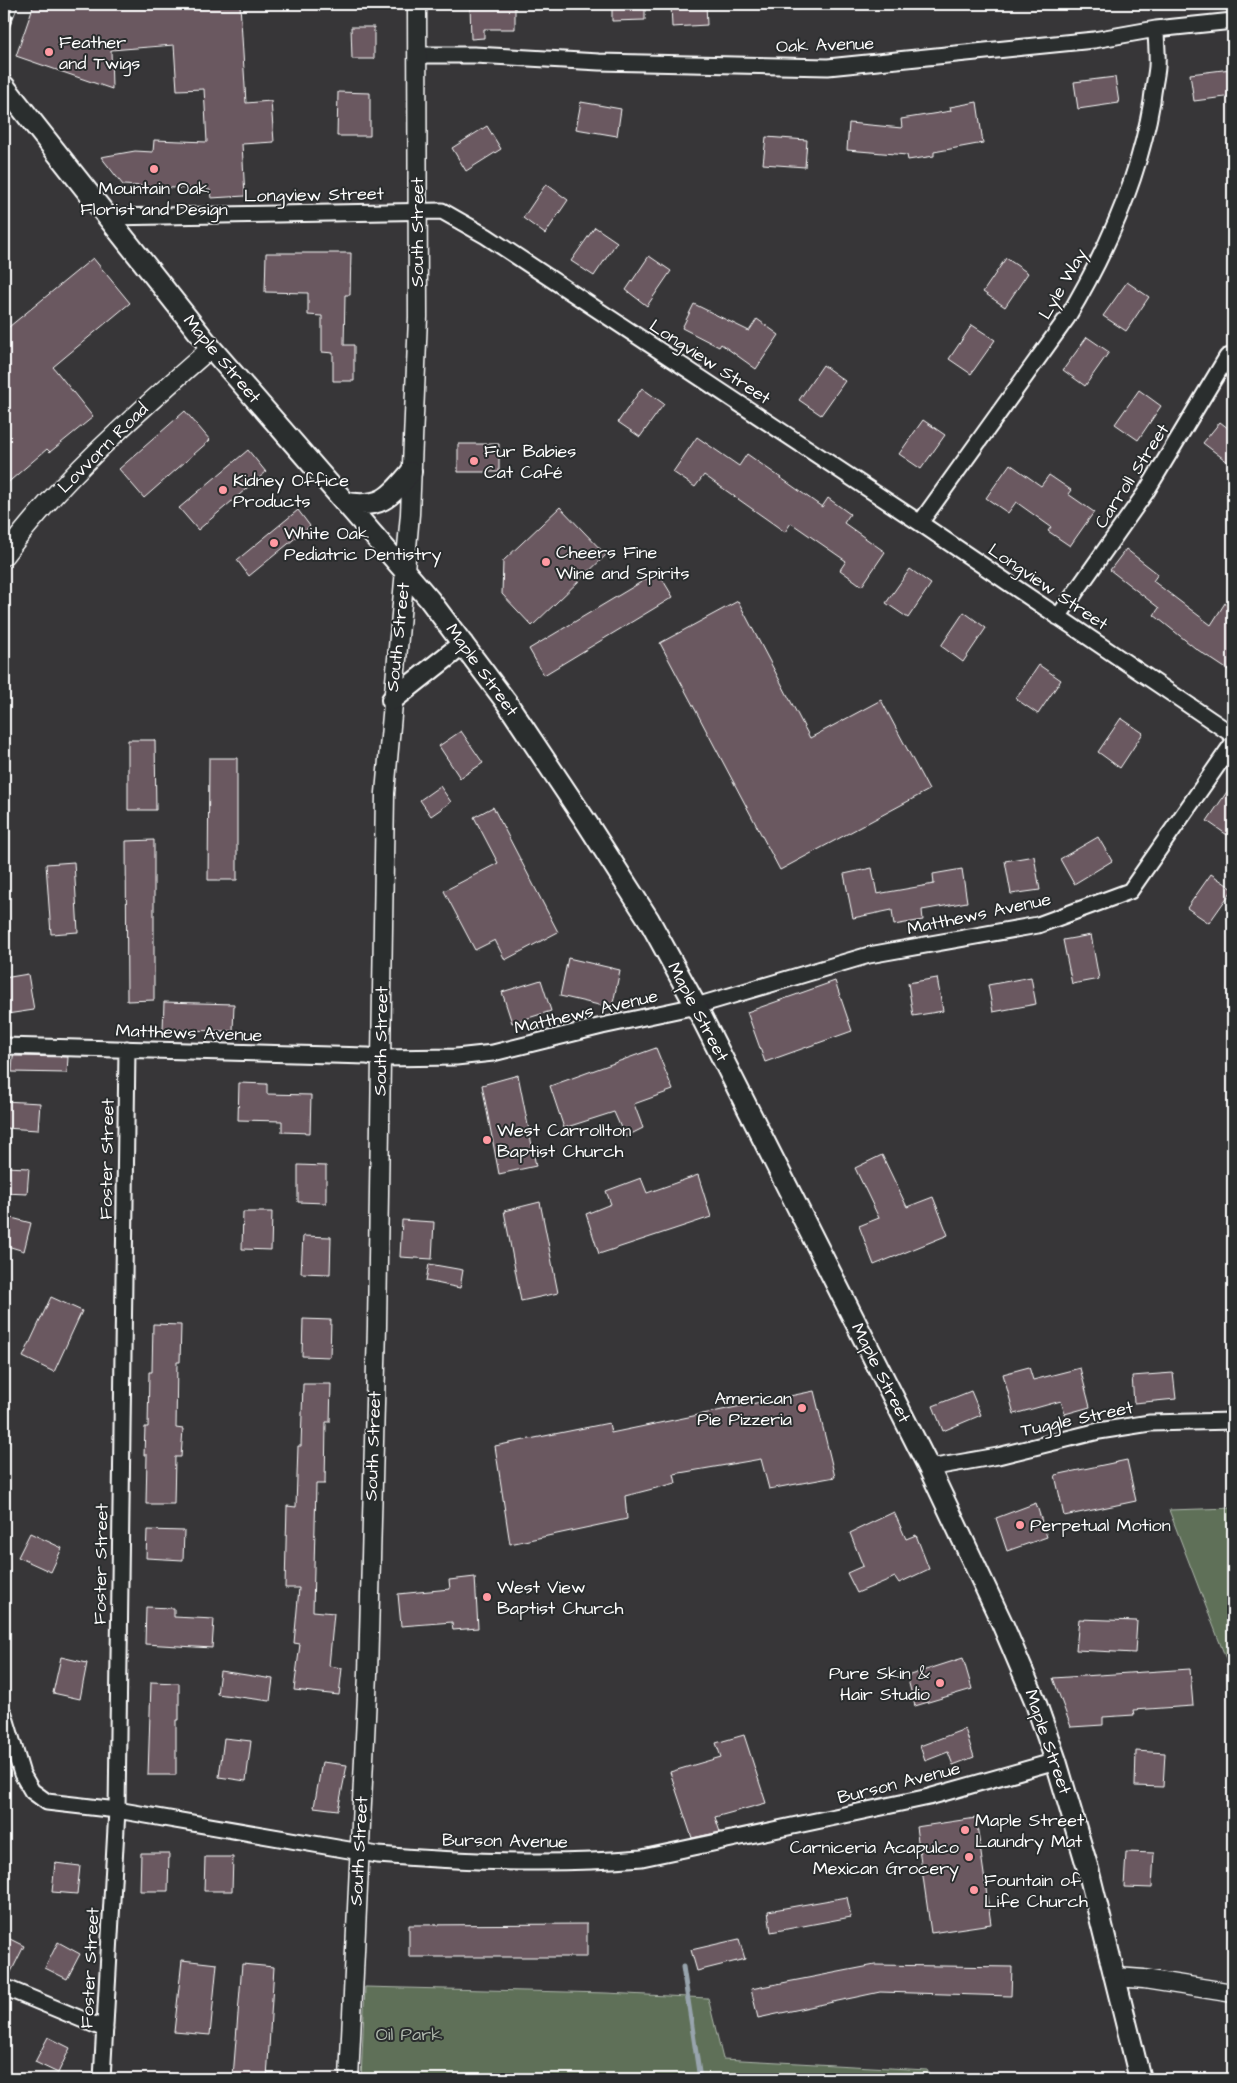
<svg xmlns="http://www.w3.org/2000/svg" width="1237" height="2083" font-family="'Architects Daughter',sans-serif">
  <rect width="100%" height="100%" fill="#373638"/>
  <filter id="ink" filterUnits="userSpaceOnUse"><feTurbulence type="fractalNoise" baseFrequency=".02" numOctaves="2"/><feDisplacementMap in="SourceGraphic" scale="10" xChannelSelector="R" yChannelSelector="G"/><feConvolveMatrix kernelMatrix="1 2 1 2 8 2 1 2 1" color-interpolation-filters="sRGB"/></filter>
  <g filter="url(#ink)">
    <!-- green -->
    <path fill="#5e6f58" stroke="#aeb7ac" d="M1233,1508V1677L1169,1510Z
      M365,1987L606,1993L708,1998L723,2059L927,2070L932,2079H361Z"/>
    <g fill="none" stroke-linecap="round" stroke-linejoin="round">
      <!-- stream -->
      <path stroke="#98a4ad" stroke-width="5" d="M683,1967L700,2079"/>
    </g>
    <!-- building -->
    <path fill="#6a5961" stroke="#fff" d="M34,4H110V8L176,4H240L246,103L271,101L274,142L242,144L245,196L211,198L210,190L123,185L101,157L135,151L153,152L154,140L207,142L204,89L177,90L174,45L111,50L112,89L16,56Z
      M470,4H515V29H484V38L471,39Z
      M612,4H645V20L612,21Z
      M671,4H706L707,25L672,27Z
      M351,27H374V59H352Z
      M1231,69L1233,96L1194,101L1190,74Z
      M1115,77L1119,103L1078,109L1074,82Z
      M338,92L370,93V136H337Z
      M581,102L621,109L617,136L576,129Z
      M977,102L983,143L934,152V156L908,160L907,155L847,150L849,123L902,128L901,119L951,111L950,107Z
      M487,126L501,149L466,171L452,148Z
      M766,137L807,140L805,167L763,164Z
      M546,184L568,200L545,234L523,218Z
      M595,227L617,242L594,276L571,261Z
      M266,253H351L350,295H345L344,345H354V381H333V353L322,352V316L308,315V293L265,292Z
      M649,256L671,271L647,306L626,290Z
      M93,258L130,303L53,367L93,417L50,452L47,449L4,486V331Z
      M1006,258L1028,273L1005,307L983,292Z
      M1127,282L1149,297L1126,331L1103,316Z
      M694,304L749,331L757,319L779,335L756,369L721,344L719,347L682,328Z
      M972,325L995,340L971,374L949,359Z
      M1087,337L1109,352L1085,386L1063,370Z
      M823,365L845,381L821,415L799,400Z
      M642,388L664,404L640,437L618,422Z
      M1139,390L1161,406L1138,440L1115,424Z
      M185,411L210,440L144,498L119,469Z
      M923,420L945,435L921,469L899,454Z
      M1220,422L1233,432V466L1203,443Z
      M697,437L739,466L747,454L822,507L828,498L850,514L844,523L885,552L862,586L840,570L846,561L791,523L785,532L704,475L695,487L673,472Z
      M458,444H499V472H458Z
      M248,450L266,472L198,530L179,508Z
      M1010,464L1041,486L1049,475L1071,490L1068,494L1094,512L1070,546L1048,531L1051,527L1016,502L1008,513L986,498Z
      M560,507L606,555L532,626L502,594L503,561Z
      M298,510L310,526L249,576L237,560Z
      M1126,549L1158,574L1153,581L1211,625L1225,603L1233,609V662L1228,670L1195,648L1154,615L1159,608L1110,570Z
      M910,569L931,584L908,618L886,603Z
      M658,572L673,597L544,675L529,649Z
      M738,601L810,738L881,700L929,790L780,870L660,643Z
      M964,612L986,628L963,662L941,646Z
      M1039,665L1061,680L1038,714L1016,699Z
      M1121,718L1143,733L1120,768L1098,752Z
      M461,731L483,763L460,778L439,746Z
      M128,740H155L156,810H128Z
      M209,758H237V880H208Z
      M1233,783V839L1207,821Z
      M440,786L451,802L431,816L420,800Z
      M493,807L558,932L505,960L495,940L475,950L444,891L498,863L474,817Z
      M1098,837L1112,861L1074,884L1060,859Z
      M154,840V1000L127,1001L126,841Z
      M1034,856L1040,890L1011,894L1005,861Z
      M74,862L78,932L51,934L46,864Z
      M872,868L877,894L934,884L933,874L962,869L967,902L922,910L923,920L894,925L892,910L853,918L844,874Z
      M1211,874L1233,889L1209,923L1187,908Z
      M1091,935L1099,979L1072,984L1063,940Z
      M568,958L620,970L612,1008L560,996Z
      M28,974L34,1010L7,1014L4,978Z
      M1031,977L1036,1004L993,1012L988,985Z
      M937,978L943,1011L913,1016L908,983Z
      M541,980L551,1011L512,1023L502,992Z
      M835,981L852,1031L765,1062L747,1012Z
      M164,1002L234,1004L233,1031L163,1030Z
      M656,1048L673,1090L634,1104L643,1128L625,1137L614,1112L564,1128L550,1086Z
      M13,1056L68,1057L67,1073L12,1072Z
      M518,1075L536,1166L499,1174L482,1085Z
      M239,1083L267,1084V1094L311,1095L310,1133L282,1132V1121L238,1120Z
      M4,1101L40,1103L38,1130L4,1128Z
      M882,1155L907,1207L933,1197L948,1235L874,1265L859,1226L879,1218L855,1168Z
      M298,1165L326,1166V1203L298,1202Z
      M4,1167L29,1168L27,1194L4,1193Z
      M698,1175L711,1217L599,1254L586,1214L611,1204L606,1191L641,1178L647,1193Z
      M540,1202L558,1293L521,1301L504,1211Z
      M243,1212H272L271,1250L242,1249Z
      M4,1216L31,1223L24,1251L4,1245Z
      M402,1220L434,1222L432,1259L400,1257Z
      M303,1236L331,1237L330,1274L301,1273Z
      M429,1264L463,1270L460,1288L426,1281Z
      M51,1297L82,1311L54,1372L23,1357Z
      M303,1319L331,1320L330,1357L302,1356Z
      M153,1324L181,1325L180,1362H177L176,1428L183,1429L181,1457H175L174,1504H146L147,1455H144L145,1427H148L149,1372H152Z
      M1029,1367L1033,1380L1080,1368L1090,1407L1065,1414L1061,1401L1014,1414L1003,1374Z
      M1173,1373L1176,1399L1134,1403L1132,1376Z
      M303,1384H331L330,1422H326L325,1484H316L313,1611L334,1613L329,1666L342,1668L339,1695L294,1690L300,1644L294,1643L299,1588H285L286,1544L287,1506L296,1507L298,1446H301Z
      M814,1391L835,1477L769,1489L761,1459L674,1474L676,1483L625,1496L627,1519L510,1544L495,1446L609,1423L611,1433Z
      M971,1391L981,1415L943,1431L933,1406Z
      M1127,1460L1136,1501L1064,1516L1055,1475Z
      M1036,1503L1047,1537L1007,1551L996,1518Z
      M894,1512L906,1539L916,1535L929,1569L899,1583L895,1577L857,1593L847,1573L863,1566L850,1533Z
      M147,1530L184,1531L183,1560L146,1558Z
      M30,1533L62,1548L51,1572L18,1557Z
      M475,1577L478,1628L453,1630L452,1622L401,1626L398,1594L450,1589L449,1580Z
      M146,1607L174,1608V1617L214,1619L212,1648L145,1644Z
      M1079,1619L1137,1621L1135,1653L1076,1650Z
      M61,1657L87,1663L80,1699L53,1693Z
      M963,1658L972,1689L915,1706L907,1676Z
      M1190,1669L1193,1706L1133,1710L1134,1715L1103,1717V1725L1071,1727L1053,1678Z
      M220,1671L273,1679L270,1701L217,1694Z
      M151,1682L179,1683V1720H176V1775H148Z
      M965,1729L974,1757L953,1765L948,1752L925,1761L920,1746Z
      M744,1735L766,1803L715,1817L720,1832L692,1838L670,1772L721,1757L716,1743Z
      M224,1738L251,1741L246,1781L219,1777Z
      M1136,1751L1165,1753L1163,1787L1135,1786Z
      M322,1762L347,1765L338,1810L314,1807Z
      M976,1818L991,1924L931,1933L916,1827Z
      M1126,1852L1154,1853L1152,1888L1124,1887Z
      M141,1853H169L168,1891H140Z
      M205,1857H233L232,1891H204Z
      M55,1863L80,1866L77,1894L52,1892Z
      M847,1897L851,1917L771,1932L768,1911Z
      M587,1924V1957H409V1925Z
      M4,1936L24,1946L8,1978H4Z
      M739,1939L745,1959L697,1971L691,1950Z
      M58,1942L80,1954L67,1979L45,1968Z
      M182,1960L217,1964L210,2035L174,2032Z
      M242,1964L274,1967L267,2079L233,2077Z
      M875,1965L1012,1967L1011,1996L880,1992L758,2018L751,1989Z
      M48,2037L70,2048L58,2073L35,2062Z"/>
    <g fill="none" stroke-linecap="round" stroke-linejoin="round">
      <!-- minor casing -->
      <g stroke="#fff" stroke-width="19">
        <path id="minor" d="M417,55H474L599,62L828,67L1094,40L1156,29L1233,21
          M107,217L442,211L486,236L920,523L1233,735
          M920,523L1067,318C1107,251 1139,179 1152,101C1153,89 1156,78 1157,67C1158,54 1156,41 1156,29
          M1058,617L1146,492L1227,357L1233,355
          M4,1046L367,1056L381,1058L456,1057L493,1053L602,1026L696,1006L869,955L1038,925L1130,891L1233,743
          M929,1468L998,1456L1099,1431L1150,1423L1233,1421
          M4,1714L22,1774L32,1791L47,1802L117,1810L378,1855C463,1862 558,1865 642,1858L929,1797L1056,1761
          M4,1987L105,2029
          M102,2079L117,1810L127,1049"/>
      </g>
      <!-- tertiary casing -->
      <g stroke="#fff" stroke-width="21">
        <path id="tertiary" d="M4,556C63,477 138,412 211,348
          M1116,1977L1144,1979L1233,1993
          M349,2079L368,1674L377,1326L385,793L410,514L418,317L417,4"/>
      </g>
      <!-- secondary casing -->
      <g stroke="#fff" stroke-width="24">
        <path id="secondary" d="M4,86L211,348L429,599L507,703L587,823L649,920L696,1006L929,1468L1002,1623L1034,1698L1056,1761L1088,1869L1140,2079
          M346,503C382,508 389,498 411,472
          M392,700L463,644"/>
      </g>
      <!-- minor -->
      <use href="#minor" stroke="#2a2d2e" stroke-width="15"/>
      <!-- tertiary -->
      <use href="#tertiary" stroke="#2a2d2e" stroke-width="18"/>
      <!-- secondary -->
      <use href="#secondary" stroke="#2a2d2e" stroke-width="20"/>
      <!-- rail casing -->
      <g stroke="#fff" stroke-width="5.5">
        <path id="rail" d="M4,35L16,4"/>
      </g>
      <!-- rail -->
      <use href="#rail" stroke="#2a2d2e" stroke-width="4" stroke-dasharray="11" stroke-linecap="butt"/>
    </g>
  </g>
  <!-- markers -->
  <g fill="#ff9aa2" stroke="#2a2d2e" stroke-width="2">
    <circle cx="49" cy="52" r="5"/>
    <circle cx="154" cy="169" r="5"/>
    <circle cx="474" cy="461" r="5"/>
    <circle cx="223" cy="490" r="5"/>
    <circle cx="274" cy="543" r="5"/>
    <circle cx="546" cy="562" r="5"/>
    <circle cx="487" cy="1140" r="5"/>
    <circle cx="802" cy="1408" r="5"/>
    <circle cx="1020" cy="1525" r="5"/>
    <circle cx="487" cy="1597" r="5"/>
    <circle cx="940" cy="1683" r="5"/>
    <circle cx="965" cy="1830" r="5"/>
    <circle cx="969" cy="1857" r="5"/>
    <circle cx="974" cy="1890" r="5"/>
  </g>
  <g text-anchor="middle" dominant-baseline="central" stroke-width="4" stroke-linejoin="round" paint-order="stroke">
    <!-- poi labels -->
    <g font-size="18" fill="#fff" stroke="#2a2d2e" text-anchor="start">
      <text x="59" y="42">Feather<tspan x="59" dy="21">and Twigs</tspan></text>
      <text x="154" y="188" text-anchor="middle">Mountain Oak<tspan x="154" dy="21">Florist and Design</tspan></text>
      <text x="484" y="451">Fur Babies<tspan x="484" dy="21">Cat Café</tspan></text>
      <text x="233" y="480">Kidney Office<tspan x="233" dy="21">Products</tspan></text>
      <text x="284" y="533">White Oak<tspan x="284" dy="21">Pediatric Dentistry</tspan></text>
      <text x="556" y="552">Cheers Fine<tspan x="556" dy="21">Wine and Spirits</tspan></text>
      <text x="497" y="1130">West Carrollton<tspan x="497" dy="21">Baptist Church</tspan></text>
      <text x="792" y="1398" text-anchor="end">American<tspan x="792" dy="21">Pie Pizzeria</tspan></text>
      <text x="1030" y="1525">Perpetual Motion</text>
      <text x="497" y="1587">West View<tspan x="497" dy="21">Baptist Church</tspan></text>
      <text x="930" y="1673" text-anchor="end">Pure Skin &amp;<tspan x="930" dy="21">Hair Studio</tspan></text>
      <text x="975" y="1820">Maple Street<tspan x="975" dy="21">Laundry Mat</tspan></text>
      <text x="959" y="1847" text-anchor="end">Carniceria Acapulco<tspan x="959" dy="21">Mexican Grocery</tspan></text>
      <text x="984" y="1880">Fountain of<tspan x="984" dy="21">Life Church</tspan></text>
    </g>
    <!-- street labels -->
    <g font-size="18" fill="#fff" stroke="#2a2d2e">
      <text transform="translate(825 45) rotate(-2)">Oak Avenue</text>
      <text transform="translate(314 195) rotate(-1)">Longview Street</text>
      <text transform="translate(417 232) rotate(-90)">South Street</text>
      <text transform="translate(1063 284) rotate(-60)">Lyle Way</text>
      <text transform="translate(222 359) rotate(50)">Maple Street</text>
      <text transform="translate(710 362) rotate(33)">Longview Street</text>
      <text transform="translate(103 448) rotate(-45)">Lovvorn Road</text>
      <text transform="translate(1132 476) rotate(-57)">Carroll Street</text>
      <text transform="translate(1048 587) rotate(34)">Longview Street</text>
      <text transform="translate(398 637) rotate(-84)">South Street</text>
      <text transform="translate(482 670) rotate(54)">Maple Street</text>
      <text transform="translate(979 914) rotate(-12)">Matthews Avenue</text>
      <text transform="translate(586 1012) rotate(-13)">Matthews Avenue</text>
      <text transform="translate(698 1012) rotate(62)">Maple Street</text>
      <text transform="translate(189 1033) rotate(2)">Matthews Avenue</text>
      <text transform="translate(381 1041) rotate(-89)">South Street</text>
      <text transform="translate(107 1159) rotate(-89)">Foster Street</text>
      <text transform="translate(881 1373) rotate(63)">Maple Street</text>
      <text transform="translate(1077 1419) rotate(-12)">Tuggle Street</text>
      <text transform="translate(373 1446) rotate(-88)">South Street</text>
      <text transform="translate(101 1564) rotate(-89)">Foster Street</text>
      <text transform="translate(1048 1742) rotate(71)">Maple Street</text>
      <text transform="translate(899 1783) rotate(-14)">Burson Avenue</text>
      <text transform="translate(505 1841) rotate(1)">Burson Avenue</text>
      <text transform="translate(359 1851) rotate(-87)">South Street</text>
      <text transform="translate(90 1968) rotate(-87)">Foster Street</text>
    </g>
    <!-- park labels -->
    <g font-size="18" fill="#aeb7ac" stroke="#2a2d2e">
      <text x="409" y="2034">Oil Park</text>
    </g>
  </g>
  <!-- margin -->
  <rect width="1237" height="2083" fill="none" stroke="#2a2d2e" stroke-width="20"/>
  <rect x="10" y="10" width="1217" height="2063" fill="none" stroke="#fff" stroke-width="2" filter="url(#ink)"/>
</svg>
